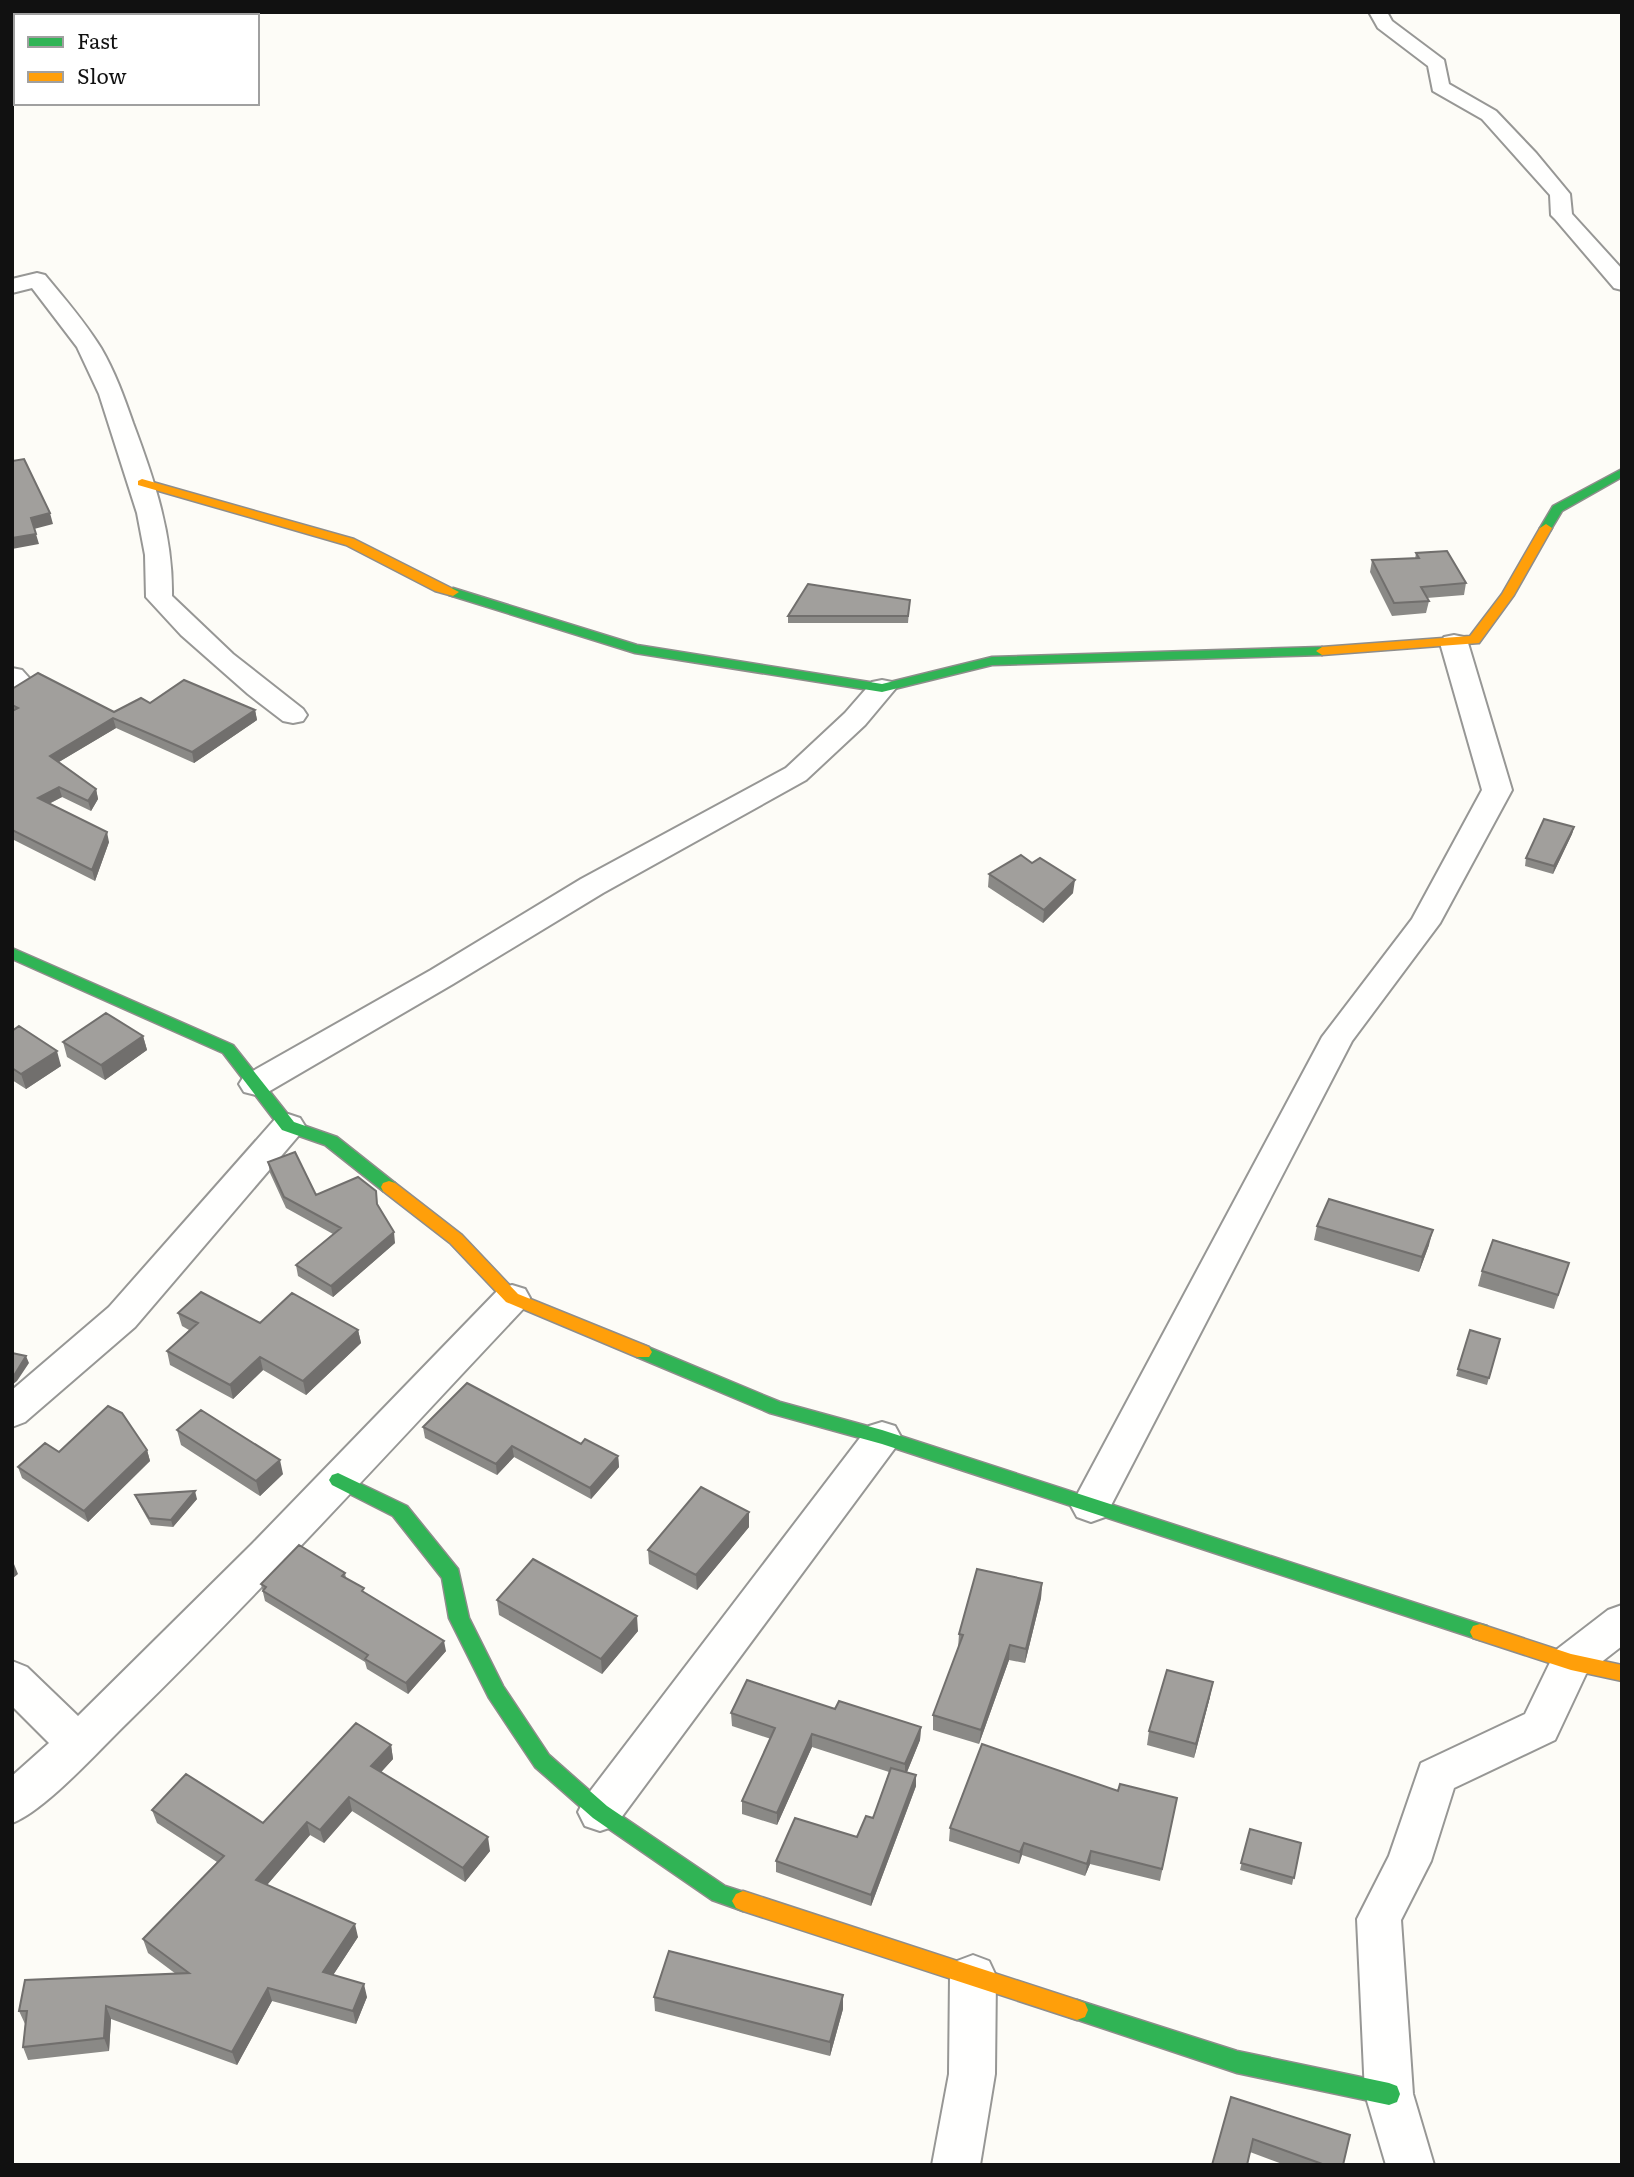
<svg xmlns="http://www.w3.org/2000/svg" width="1634" height="2177" font-family="Literata,serif">
  <rect width="100%" height="100%" fill="#fdfcf7"/>
  <g fill="none" stroke-linecap="round" stroke-linejoin="round">
    <!-- street casing -->
    <g stroke="#979795" stroke-width="4">
      <path id="street" d="M1369,12H1387L1392,21L1444,60L1449,84L1496,111L1536,153L1570,194L1572,214L1622,269V290L1614,288L1555,219L1551,215L1550,195L1482,119L1433,91L1428,66L1378,28Z
        M37,273L45,275C65,299 85,322 101,348C115,372 124,397 133,423C154,479 173,535 172,596L233,654L303,709L307,715L303,721L293,723L283,721L248,694L181,635L146,597L145,555L137,513L99,394L77,347L32,288L12,293V279Z
        M1454,635L1464,637L1468,643L1512,790L1440,923L1352,1041L1105,1517L1091,1522L1077,1517L1071,1506L1322,1037L1412,919L1482,790L1440,643L1444,637Z
        M12,668L22,670L31,680L22,690L12,692Z
        M882,680L892,682L896,688L865,725L806,780L603,893L453,984L268,1092L256,1095L244,1092L239,1084L244,1076L431,970L581,879L786,768L845,713L872,682Z
        M288,1114L300,1118L305,1126L300,1134L135,1327L25,1422L12,1427V1390L109,1307L276,1118Z
        M512,1285L525,1289L530,1298L525,1307C393,1447 264,1589 127,1723C100,1749 45,1811 12,1823V1776L49,1743L12,1706V1661L27,1667L78,1716L252,1544L499,1289Z
        M882,1422L895,1426L901,1437L895,1448L615,1826L600,1831L585,1826L578,1812L585,1798L869,1426Z
        M1622,1605V1646L1586,1674L1555,1740L1454,1788L1431,1861L1401,1920L1413,2094L1434,2165H1386L1365,2094L1357,1919L1389,1856L1421,1763L1525,1714L1556,1650L1608,1610Z
        M973,1955L989,1961L996,1976L995,2074L980,2165H932L949,2074L950,1976L957,1961Z"/>
    </g>
    <!-- fast casing -->
    <g stroke="#8e8d8b" stroke-width="3">
      <path id="fast" d="M1622,469V477L1562,511L1550,531H1542L1540,528L1553,506Z
        M453,588L637,645L882,684L992,657L1322,647L1328,651L1322,655L992,665L882,692L635,653L449,595L447,592Z
        M12,948L233,1045L294,1122L337,1137L395,1183L397,1187L395,1191H383L325,1145L282,1130L223,1053L12,959Z
        M643,1345L780,1402L882,1430L1480,1624L1487,1626L1490,1632L1487,1638L1480,1640L882,1444L770,1413L637,1357L634,1352L637,1347Z
        M338,1473L407,1506L458,1569L469,1618L503,1686L549,1755L607,1806L725,1886L750,1894L754,1901L750,1908L743,1911L712,1900L593,1818L535,1767L489,1698L449,1618L442,1578L393,1516L332,1485L329,1480L332,1475Z
        M1077,2000L1237,2051L1389,2083L1397,2086L1400,2094L1397,2102L1389,2105L1237,2073L1069,2017L1066,2010L1069,2003Z"/>
    </g>
    <!-- slow casing -->
    <g stroke="#8e8d8b" stroke-width="3">
      <path id="slow" d="M142,479L354,539L459,592L453,596L435,591L346,545L138,485V481Z
        M1546,524L1552,528L1514,595L1479,643L1322,655L1316,651L1322,647L1470,636L1502,594L1540,528Z
        M389,1181L395,1183L462,1235L518,1294L649,1347L652,1352L649,1357H637L506,1302L450,1243L383,1191L381,1187L383,1183Z
        M1480,1624L1571,1654L1622,1665V1681L1571,1670L1473,1638L1470,1632L1473,1626Z
        M743,1891L1077,2000L1085,2003L1088,2010L1085,2017L1077,2020L743,1911L736,1908L732,1901L736,1894Z"/>
    </g>
    <!-- street -->
    <use href="#street" fill="#fffffe" fill-rule="evenodd"/>
    <!-- fast -->
    <use href="#fast" fill="#30b455" fill-rule="evenodd"/>
    <!-- slow -->
    <use href="#slow" fill="#ff9f0a" fill-rule="evenodd"/>
  </g>
  <!-- wall -->
  <path fill="#8a8986" d="M1416,553L1466,583L1464,595L1427,598L1429,601L1426,613L1392,616L1370,572L1372,560L1415,559Z
    M910,600L908,623H788V616Z
    M12,689L114,712L150,703L255,710L257,720L194,763L116,728L59,762L96,789L98,799L91,811L62,797L49,804L109,842L95,881L12,839Z
    M1574,827L1572,834L1553,874L1525,866L1526,858Z
    M1032,863L1073,893L1043,923L988,887L989,874Z
    M12,1031L61,1066L26,1089L12,1080Z
    M143,1036L147,1050L105,1080L67,1057L63,1042Z
    M268,1162L316,1195L378,1206L395,1243L333,1297L298,1276L296,1265L333,1234L286,1208L270,1173Z
    M1317,1226L1429,1245L1419,1272L1314,1240Z
    M1569,1263L1554,1309L1478,1286L1482,1271Z
    M178,1313L260,1323L358,1330L361,1343L306,1395L263,1370L233,1399L170,1365L167,1351L189,1330L182,1326Z
    M1470,1330L1500,1339L1487,1385L1456,1376Z
    M423,1427L581,1444L618,1456L619,1467L591,1499L514,1457L497,1475L425,1438Z
    M177,1430L283,1474L260,1496L181,1445Z
    M147,1450L150,1461L88,1522L22,1478L18,1467L59,1452Z
    M135,1495L197,1499L173,1527L151,1525L138,1502Z
    M749,1512V1527L697,1590L649,1564L648,1550Z
    M345,1573L346,1578L365,1593L446,1651L408,1694L367,1669L365,1662L265,1601L261,1584Z
    M1042,1583L1041,1598L1025,1663L1009,1660L979,1744L933,1730V1715L958,1648L959,1634Z
    M497,1600L638,1631L602,1674L499,1615Z
    M1210,1697L1194,1758L1147,1745L1149,1731Z
    M835,1709L921,1727L920,1740L907,1772L916,1775V1786L871,1906L776,1872V1861L857,1837L873,1818L889,1772L812,1747L777,1825L742,1814V1801L771,1739L732,1726L731,1713Z
    M391,1745L393,1759L381,1772L490,1851L465,1882L352,1811L324,1843L310,1835L267,1885L358,1937L333,1975L367,1997L356,2024L272,2001L237,2065L111,2019L109,2051L28,2060L23,2047L25,2024L19,2011L176,1974L148,1953L143,1939L217,1862L157,1823L152,1810L263,1823Z
    M1118,1791L1177,1798L1160,1881L1090,1864L1085,1876L1022,1855L1019,1864L949,1841L950,1828Z
    M1250,1829L1301,1843L1292,1885L1240,1870Z
    M843,1995V2009L830,2056L655,2011L654,1997Z
    M1231,2097L1343,2165H1285L1250,2152Z"/>
  <!-- shaded-wall -->
  <path fill="#716f6d" d="M50,513L53,524L34,529L31,518Z
    M36,534L39,544L12,549V538Z
    M255,710L257,720L194,763L192,752Z
    M113,718L116,728L52,766L50,756Z
    M59,787L62,797L40,808L38,798Z
    M96,789L98,799L91,811L88,801Z
    M1574,827L1572,834L1553,874L1554,866Z
    M107,832L109,842L95,881L92,870Z
    M1075,880L1073,893L1043,923L1044,910Z
    M143,1036L147,1050L105,1080L101,1065Z
    M57,1051L61,1066L26,1089L21,1074Z
    M1433,1230L1429,1245L1419,1272L1422,1257Z
    M394,1232L395,1243L333,1297L331,1286Z
    M358,1330L361,1343L306,1395L303,1381Z
    M26,1356L29,1363L17,1381L12,1385V1376Z
    M260,1357L263,1370L233,1399L230,1385Z
    M512,1446L514,1457L497,1475L496,1464Z
    M147,1450L150,1461L88,1522L84,1511Z
    M618,1456L619,1467L591,1499L590,1488Z
    M280,1460L283,1474L260,1496L256,1481Z
    M195,1491L197,1499L173,1527L171,1520Z
    M749,1512V1527L697,1590L696,1575Z
    M12,1559L18,1574L12,1579Z
    M1042,1583L1041,1598L1025,1663L1026,1649Z
    M637,1616L638,1631L602,1674L601,1659Z
    M444,1641L446,1651L408,1694L406,1683Z
    M1010,1645L1009,1660L979,1744L981,1730Z
    M1213,1682L1210,1697L1194,1758L1196,1744Z
    M921,1727L920,1740L905,1777V1764Z
    M812,1734V1747L777,1825V1813Z
    M391,1745L393,1759L374,1780L371,1766Z
    M916,1775V1786L871,1906V1895Z
    M349,1797L352,1811L324,1843L320,1830Z
    M307,1822L310,1835L260,1893L256,1880Z
    M488,1837L490,1851L465,1882L463,1868Z
    M1024,1843L1022,1855L1019,1864L1020,1852Z
    M1091,1851L1090,1864L1085,1876L1087,1864Z
    M355,1924L358,1937L326,1986L323,1972Z
    M364,1984L367,1997L356,2024L353,2011Z
    M268,1988L272,2001L237,2065L232,2052Z
    M843,1995V2009L830,2056V2042Z
    M106,2006L111,2019L109,2051L104,2038Z"/>
  <!-- building -->
  <path fill="#a19f9c" stroke="#716f6d" stroke-width="2" d="M24,459L50,513L31,518L36,534L12,538V461Z
    M1447,551L1466,583L1421,587L1429,601L1394,603L1372,560L1419,558L1416,553Z
    M808,584L910,600L908,616H788Z
    M38,673L114,712L141,698L150,703L184,680L255,710L192,752L113,718L50,756L96,789L88,801L59,787L38,798L107,832L92,870L12,830V711L18,708L12,705V689Z
    M1544,819L1574,827L1554,866L1526,858Z
    M1021,855L1032,863L1040,858L1075,880L1044,910L989,874Z
    M106,1013L143,1036L101,1065L63,1042Z
    M19,1026L57,1051L21,1074L12,1068V1031Z
    M295,1152L316,1195L358,1177L376,1191L377,1204L394,1232L331,1286L296,1265L341,1228L284,1197L268,1162Z
    M1329,1199L1433,1230L1422,1257L1317,1226Z
    M1493,1240L1569,1263L1558,1295L1482,1271Z
    M201,1292L260,1323L292,1293L358,1330L303,1381L260,1357L230,1385L167,1351L198,1323L178,1313Z
    M1470,1330L1500,1339L1489,1378L1458,1369Z
    M12,1353L26,1356L15,1374L12,1376Z
    M467,1383L581,1444L585,1439L618,1456L590,1488L512,1446L496,1464L423,1427Z
    M108,1406L122,1413L147,1450L84,1511L18,1467L45,1443L59,1452Z
    M201,1410L280,1460L256,1481L177,1430Z
    M701,1487L749,1512L696,1575L648,1550Z
    M195,1491L171,1520L149,1518L135,1495Z
    M299,1545L345,1573L342,1576L364,1588L362,1591L444,1641L406,1683L365,1659L368,1655L263,1591L266,1587L261,1584Z
    M533,1559L637,1616L601,1659L497,1600Z
    M977,1569L1042,1583L1026,1649L1010,1645L981,1730L933,1715L963,1635L959,1634Z
    M1167,1670L1213,1682L1196,1744L1149,1731Z
    M747,1680L835,1709L839,1701L921,1727L905,1764L812,1734L777,1813L742,1801L775,1728L731,1713Z
    M356,1723L391,1745L371,1766L488,1837L463,1868L349,1797L320,1830L307,1822L256,1880L355,1924L323,1972L364,1984L353,2011L268,1988L232,2052L106,2006L104,2038L23,2047L27,2011H19L25,1980L189,1973L143,1939L224,1856L152,1810L186,1774L263,1823Z
    M982,1744L1118,1791L1120,1784L1177,1798L1162,1869L1091,1851L1087,1864L1024,1843L1020,1852L950,1828Z
    M891,1768L916,1775L871,1895L776,1861L795,1818L857,1837L866,1816L873,1818Z
    M1250,1829L1301,1843L1294,1878L1241,1863Z
    M669,1951L843,1995L830,2042L654,1997Z
    M1231,2097L1350,2135L1343,2165H1325L1253,2139L1247,2165H1212Z"/>
  <!-- border -->
  <rect width="1634" height="2177" fill="none" stroke="#111111" stroke-width="28"/>
  <!-- legend -->
  <rect x="14" y="14" width="245" height="91" fill="#ffffff" stroke="#a0a0a0" stroke-width="2"/>
  <rect x="28" y="37" width="35" height="10" fill="#30b455" stroke="#a0a0a0" stroke-width="2"/>
  <text x="77" y="49" font-size="21" fill="#111111">Fast</text>
  <rect x="28" y="72" width="35" height="10" fill="#ff9f0a" stroke="#a0a0a0" stroke-width="2"/>
  <text x="77" y="84" font-size="21" fill="#111111">Slow</text>
</svg>
